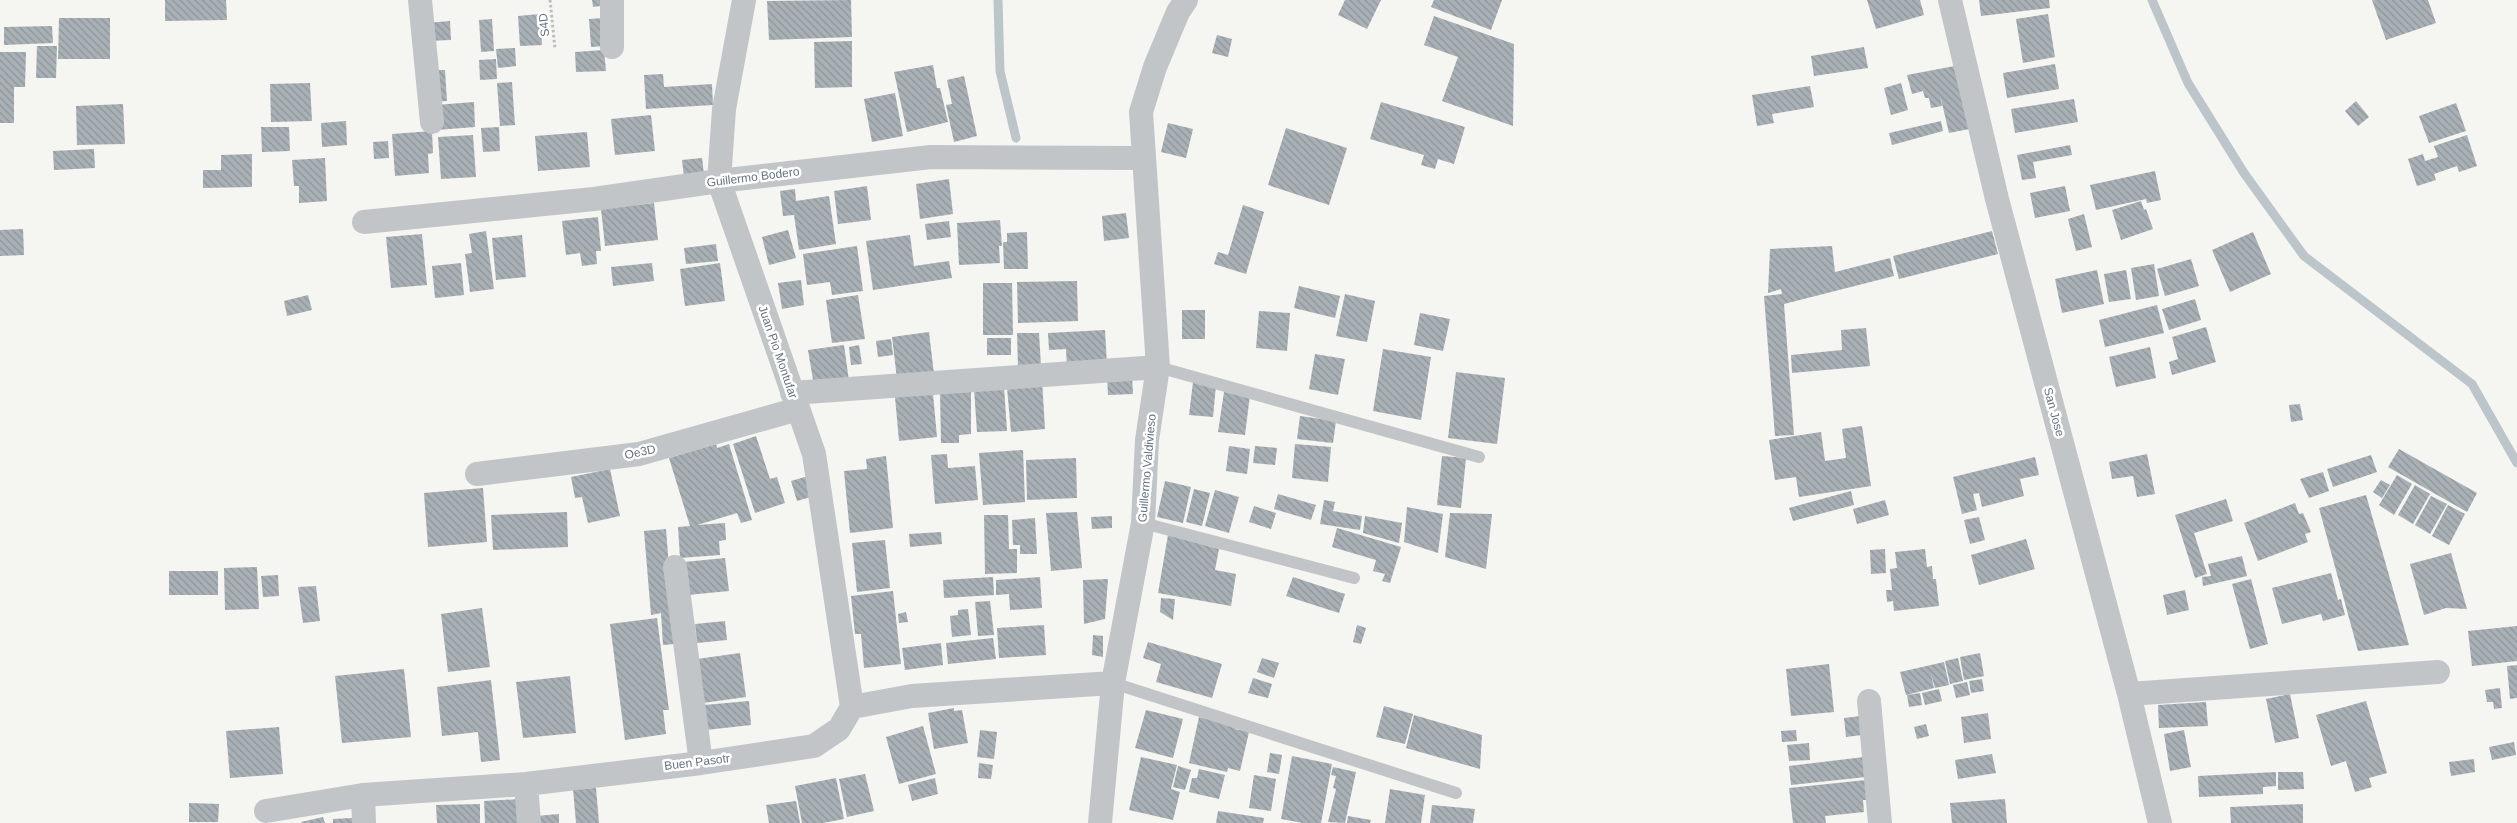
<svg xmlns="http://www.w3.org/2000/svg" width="2517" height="823" font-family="Arial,sans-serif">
  <defs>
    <pattern id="building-back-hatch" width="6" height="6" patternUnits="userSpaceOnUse" patternTransform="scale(1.25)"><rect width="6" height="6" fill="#aab1b6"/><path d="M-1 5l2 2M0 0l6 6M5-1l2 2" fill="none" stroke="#8e9599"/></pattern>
  </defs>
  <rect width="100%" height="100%" fill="#f5f5f2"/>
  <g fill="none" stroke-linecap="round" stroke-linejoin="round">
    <!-- stream -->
    <path stroke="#bcc5ca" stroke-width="9" d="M998,0L1000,71L1016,138
      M2152,0L2188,83L2244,173L2304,256L2472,384L2517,463"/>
  </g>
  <!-- building -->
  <path fill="url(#building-back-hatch)" d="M165,0H226L227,20L165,21Z
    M592,0H607L608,5L593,7Z
    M851,0L852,37L769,40L767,1Z
    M1345,0H1381L1367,29L1338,15Z
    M1434,0H1502L1491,30L1431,7Z
    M1867,0H1920L1924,15L1876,29Z
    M1979,0H2049L2050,8L1981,16Z
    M2372,0H2428L2436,23L2386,40Z
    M540,14L542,45L520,46L518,16Z
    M2048,14L2055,57L2023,63L2016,19Z
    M1434,16L1514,44L1513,126L1442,101L1458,57L1424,45Z
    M59,18H110V59H58Z
    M603,18L605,46L591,47L589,19Z
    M492,19L494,51L481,52L479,20Z
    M450,21L451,40L426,41V23Z
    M52,26L53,43L4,45V27Z
    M1217,35L1232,39L1228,57L1212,53Z
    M852,41V87L815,88L814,42Z
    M37,46H57L56,78H36Z
    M1864,47L1868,68L1814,76L1811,56Z
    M515,48L516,66L498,68L496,49Z
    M604,50L606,71L576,72L575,52Z
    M0,52H26L25,87H14V123H0Z
    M496,59L497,79L480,80L479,60Z
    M2055,64L2059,89L2007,98L2003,73Z
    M933,65L937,88H940L948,122L907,132L894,72Z
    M1960,65L1974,128L1949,133L1940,95L1942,106L1931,108L1929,98H1925L1923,91L1912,94L1907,75Z
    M431,70H445L447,101L433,102Z
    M663,74L664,87L712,84L713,105L646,109L644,75Z
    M964,76L977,136L954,142L946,105L952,104L947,80Z
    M512,82L515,125L500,126L497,83Z
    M310,83L312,121L271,122L270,84Z
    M1901,83L1908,110L1891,115L1884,88Z
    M1810,86L1814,107L1772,114L1774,123L1757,126L1752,95Z
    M895,93L903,136L872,142L864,99Z
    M2074,99L2078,122L2015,133L2011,109Z
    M2356,101L2369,117L2358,126L2345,111Z
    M474,102L475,127L437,130L436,105Z
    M1381,102L1465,127L1454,164L1438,159L1435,169L1421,165L1424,155L1370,139Z
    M2456,103L2466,131L2429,143L2419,116Z
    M123,104L125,144L77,145L76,106Z
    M651,115L655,151L615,155L611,119Z
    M346,121L347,145L322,147L321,123Z
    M1941,121L1943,131L1892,145L1889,133Z
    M1168,123L1193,129L1186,158L1161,152Z
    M261,127H289L290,151L262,152Z
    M499,127L500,151L483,152L481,128Z
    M1286,128L1347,148L1329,205L1268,185Z
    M432,131L433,153L428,154L429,173L395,176L392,134Z
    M587,132L590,167L538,171L535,136Z
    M473,135L476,177L441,179L438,137Z
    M2467,135L2477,166L2459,172L2457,166L2434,174L2436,180L2417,186L2408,159L2423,154L2425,161L2438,157L2434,146Z
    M388,141L389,158L374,159L373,142Z
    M2070,145L2072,155L2033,162L2036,178L2022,180L2017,155Z
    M94,149L95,168L54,170L53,151Z
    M252,154V187L203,188V170H221V155Z
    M325,158L327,201L299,203V186H294L292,160Z
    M702,158L704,174L684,177L682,160Z
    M2155,171L2161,200L2147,203L2146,199L2096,210L2090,185Z
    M949,179L953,214L920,219L916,184Z
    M867,186L871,220L838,224L834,191Z
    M2065,186L2070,211L2035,218L2030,193Z
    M795,189L796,201L829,196L836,244L799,250L794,215L783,216L780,191Z
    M2141,201L2144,210L2146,209L2153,229L2121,240L2112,210Z
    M654,203L658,240L605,246L601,209Z
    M1243,205L1264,212L1246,274L1214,264L1218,252L1228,255Z
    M1126,213L1129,238L1104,241L1102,216Z
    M2084,214L2092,247L2076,251L2068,219Z
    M598,217L601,251H596L597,264L582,266L580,253L566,255L562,221Z
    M1000,220L1002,246H999L1000,263L959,265L957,223Z
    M949,221L951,237L927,240L925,224Z
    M23,229L24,255L0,256V230Z
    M788,230L796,258L769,265L762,237Z
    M486,231L494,289L470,292L465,254L472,253L469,234Z
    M1992,231L1998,254L1899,279L1893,256Z
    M1027,232L1028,269H1004L1003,242H1007V233Z
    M2253,232L2271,274L2230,292L2212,250Z
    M422,234L427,285L391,288L386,237Z
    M522,235L526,277L496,280L492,238Z
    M910,235L914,266L949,261L952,278L873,290L866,241Z
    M716,244L718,261L686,264L684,248Z
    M857,246L863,291L832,295L830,282L807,285L803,254Z
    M1832,246L1835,272L1890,258L1894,276L1784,304L1794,435L1775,436L1764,296L1782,294L1781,289L1768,293L1770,249Z
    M2191,259L2199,286L2165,296L2157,269Z
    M461,263L464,295L435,298L432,266Z
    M652,263L654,281L613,286L611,267Z
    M720,263L725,301L685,306L680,269Z
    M2154,264L2159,296L2136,300L2131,268Z
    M2097,270L2104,304L2062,313L2055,279Z
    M2126,270L2131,299L2109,302L2104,274Z
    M801,280L804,305L782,309L778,283Z
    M1077,281L1078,321L1018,323L1017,282Z
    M983,283H1012L1013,335H983Z
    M1299,286L1340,296L1335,318L1294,308Z
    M1345,294L1375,301L1367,342L1336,336Z
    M308,295L312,310L287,316L284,301Z
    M858,295L865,339L832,343L826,300Z
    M2195,299L2201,320L2169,330L2162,309Z
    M2157,305L2164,333L2105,347L2099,320Z
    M1182,310H1205V339H1182Z
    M1259,311L1290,313L1287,351L1256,348Z
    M1420,313L1450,319L1443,351L1414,345Z
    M2206,327L2216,362L2172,375L2169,362L2178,359L2172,337Z
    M1866,328L1870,366L1792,373L1791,355L1842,350L1841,330Z
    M1105,330L1107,365L1067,368L1066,349L1049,350L1048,333Z
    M929,332L934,374L897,379L892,337Z
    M1017,333H1039L1041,366L1018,367Z
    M987,338H1011V355H987Z
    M891,339L893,355L878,357L876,341Z
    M844,345L849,381L814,386L808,350Z
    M859,345L862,364L851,365L849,347Z
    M2150,347L2156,378L2116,387L2109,357Z
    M1383,349L1431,357L1421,420L1373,411Z
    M1315,354L1345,359L1338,395L1309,389Z
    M1456,372L1505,378L1497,444L1448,438Z
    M1132,376L1133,394L1108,395L1107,377Z
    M1042,380L1045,429L1011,432L1007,388Z
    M1193,382L1216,385L1213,417L1189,415Z
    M932,383L937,437L899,441L894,386Z
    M1004,387L1007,431L977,432L974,389Z
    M971,389V434L959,435V443H941L940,393Z
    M1224,392L1250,395L1245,435L1218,432Z
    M2300,404L2303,420L2291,422L2289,405Z
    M1300,416L1336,421L1333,443L1297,439Z
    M1862,426L1871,486L1799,497L1796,477L1775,480L1769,440L1821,432L1825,461L1846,458L1842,429Z
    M756,436L770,479L777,477L785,503L755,513L733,444Z
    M716,444L717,448L729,444L752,520L741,523L737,513L697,525L725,523L726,540L719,541L720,555L680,558L678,527L690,526L669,458Z
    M1295,444L1331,447L1328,482L1292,478Z
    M1229,446L1250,449L1247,474L1226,471Z
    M1255,446L1277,448L1275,465L1253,463Z
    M2399,449L2477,493L2467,512L2388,467Z
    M1023,450L1025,502L983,505L979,453Z
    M947,454L948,468L975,466L978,500L935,504L931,455Z
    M2147,454L2155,494L2137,497L2133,476L2112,479L2109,462Z
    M2371,455L2377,472L2333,487L2327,469Z
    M886,456L893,528L850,533L844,471L867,469L866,459Z
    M1442,456L1466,458L1461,508L1437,505Z
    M2035,457L2039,475L2020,479L2024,496L1982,507L1979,493L1973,494L1977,510L1962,514L1953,477Z
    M1076,458L1077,498L1027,500L1026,460Z
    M610,469L620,516L588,523L582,497L575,498L571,477Z
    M2323,472L2329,491L2309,498L2300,479Z
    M2397,475L2412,484L2394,515L2379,505Z
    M808,476L814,496L797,501L791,481Z
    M2381,480L2390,485L2382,498L2373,492Z
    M1165,481L1191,487L1183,523L1157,517Z
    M2415,485L2430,494L2413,524L2398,515Z
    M483,488L487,542L428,547L424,493Z
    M1194,489L1210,493L1202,526L1186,522Z
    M1215,490L1239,497L1229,533L1205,526Z
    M1851,491L1854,505L1793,521L1789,508Z
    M1278,494L1316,505L1311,520L1274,509Z
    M2366,495L2409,645L2358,651L2319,508Z
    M2431,496L2447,504L2430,534L2415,525Z
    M2226,499L2233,521L2194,533L2207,574L2195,578L2175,515Z
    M1324,500L1335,502L1333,511L1362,516L1360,530L1320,524Z
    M1885,500L1889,515L1857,524L1853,509Z
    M2295,503L2299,514L2303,513L2311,532L2305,534L2308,542L2258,561L2244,523Z
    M2448,505L2465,514L2449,545L2432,536Z
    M1254,506L1276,513L1271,529L1249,522Z
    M1407,507L1443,514L1438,553L1404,542Z
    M567,512L568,547L493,550L491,515Z
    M1077,512L1082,568L1051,571L1046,513Z
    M1450,513L1492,514L1486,569L1445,557Z
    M984,515H1008L1009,549H1017V573L985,574Z
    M1112,516V528L1092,529L1091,517Z
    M1365,516L1402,523L1399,543L1363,533Z
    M1979,517L1985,540L1970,544L1964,520Z
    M1035,518L1037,554H1020V545H1013L1012,520Z
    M1337,528L1401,547L1390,583L1382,581L1385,574L1373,571L1376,560L1332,547Z
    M666,529L675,644L663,645L661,613L651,615L644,531Z
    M941,532L942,544L910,547L909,534Z
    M1168,535L1219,549L1215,570L1236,574L1231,606L1158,593Z
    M2026,539L2035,569L1979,585L1971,555Z
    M885,540L890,588L857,592L852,543Z
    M1885,549L1886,573L1871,574L1870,550Z
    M1925,549L1927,567L1932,566L1933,579H1936L1939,606L1894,611L1893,601L1887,602L1886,590H1892L1890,569L1897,568L1895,552Z
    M2451,553L2467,609L2446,608L2424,615L2410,564Z
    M2242,556L2247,576L2203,586L2202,577L2211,576L2208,564Z
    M725,558L729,591L688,595L684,562Z
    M257,567L259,609L225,610L224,568Z
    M169,571H218V595H169Z
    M2331,573L2338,600L2341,599L2345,615L2323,621L2321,614L2282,624L2272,588Z
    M278,575L279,596L263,597L261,576Z
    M993,577L994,595L944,598L943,580Z
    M1040,577L1042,608L1010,610L1009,594L996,595V580Z
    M1293,577L1345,594L1339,613L1286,596Z
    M1108,579L1105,619L1084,624L1083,580Z
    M2251,579L2268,644L2250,649L2232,584Z
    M316,586L320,621L303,623L298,587Z
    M2185,590L2189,610L2167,615L2163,595Z
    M893,591L901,664L864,668L861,634H855L851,596Z
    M1161,598L1175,599L1173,620L1160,612Z
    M990,601L994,635L978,636L975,602Z
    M482,608L490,667L448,672L441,614Z
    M968,609L971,635L952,637L950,616L958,615V610Z
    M906,612L908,622L899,623L898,614Z
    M657,618L669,710H663L666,734L625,740L610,624Z
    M725,621L727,640L697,643L695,624Z
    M1044,625L1046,655L999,658L997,628Z
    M1357,625L1366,628L1361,644L1353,642Z
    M2517,626V661L2472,666L2468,631Z
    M1093,635L1103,636V657L1092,655Z
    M993,638L996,659L948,664L946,643Z
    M1148,642L1222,664L1212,698L1156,682L1161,664L1143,658Z
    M941,643L943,665L905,670L902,648Z
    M740,653L746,697L703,703L697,659Z
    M1980,653L1984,676L1964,680L1960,657Z
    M1262,658L1279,663L1274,678L1257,672Z
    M1958,658L1963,681L1950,684L1945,661Z
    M1944,662L1949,685L1935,688L1931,674L1934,688L1906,695L1900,672Z
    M1829,664L1834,712L1791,716L1786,669Z
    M2517,665V698L2510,699L2507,666Z
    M404,669L411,737L342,743L335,676Z
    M570,676L576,733L523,738L516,682Z
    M1253,678L1272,684L1268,698L1248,693Z
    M1982,679L1984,691L1971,693L1969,681Z
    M491,680L500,760L481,762L478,732L442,736L437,687Z
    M1967,682L1970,695L1956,698L1953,685Z
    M2500,688L2502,708L2494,709L2493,702H2487L2485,690Z
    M1939,689L1942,701L1925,705L1922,693Z
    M1920,693L1922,705L1909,707L1907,695Z
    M2290,694L2299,738L2275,743L2266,699Z
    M749,701L751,725L706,730L704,705Z
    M2366,701L2387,773L2369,778L2372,787L2355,792L2346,761L2331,766L2316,715Z
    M2206,702L2208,726L2159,728L2158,705Z
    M1384,706L1413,714L1405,744L1376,737Z
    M954,708V711L962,710L968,743L934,749L928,713Z
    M1146,710L1183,719L1173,758L1135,748Z
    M1988,713L1991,739L1964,743L1961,717Z
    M1414,715L1482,735L1480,769L1406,748Z
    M1861,716L1862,735L1846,737L1844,718Z
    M1199,717L1236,725L1235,729L1249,732L1240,771L1228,768L1227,772L1189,763Z
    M1926,724L1929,736L1917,739L1914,727Z
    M923,726L936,774L899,784L886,737Z
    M279,727L283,774L230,778L226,731Z
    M980,730L997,732L994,759L977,757Z
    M1796,730L1797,741L1782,742L1781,731Z
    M2184,730L2191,767L2170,771L2164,734Z
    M2514,742L2516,755L2492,760L2489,747Z
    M1809,743L1810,760L1789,761L1787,745Z
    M1270,753L1282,755L1279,774L1267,772Z
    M1992,754L1996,773L1958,779L1955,760Z
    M1292,756L1332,764L1321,823H1303L1281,819Z
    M1141,757L1177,765L1171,789L1180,792L1173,820L1129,810Z
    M1864,757L1866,777L1791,785L1789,766Z
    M2474,759L2475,772L2451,776L2449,762Z
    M979,763L993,765L991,779L978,778Z
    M1178,766L1191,770L1185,790L1173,787Z
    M1333,767L1356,772L1345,823L1328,822L1336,789L1333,788L1336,776L1331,775Z
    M1199,769L1225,775L1219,799L1189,792L1192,778H1197Z
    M2276,772V786L2263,787V794L2199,797L2198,776Z
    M2278,772H2303L2304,789L2278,790Z
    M865,774L874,811L847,817L839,779Z
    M1254,775L1276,779L1271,811L1249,808Z
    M836,778L844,819L823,823H802L795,786Z
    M935,778L938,794L912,801L908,785Z
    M1866,780L1868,800H1863L1864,812L1825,816L1826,823H1793L1789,788Z
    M596,788L599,823H576L573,789Z
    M1390,789L1425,795L1421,823H1385Z
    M520,799L521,823H485L484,801Z
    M2005,799L2007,823H1952L1950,803Z
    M796,801L800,823H769L766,805Z
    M189,803L219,804L218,822H189Z
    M480,804V823H437L436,805Z
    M2303,804V823H2231L2230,807Z
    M1432,805L1475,809L1473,823H1430Z
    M1218,811L1264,818L1263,823H1216Z
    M559,814V823H536V816Z
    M1348,816L1371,820L1370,823H1347Z
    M323,817L325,823H302L301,822Z
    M352,818V823H333V819Z"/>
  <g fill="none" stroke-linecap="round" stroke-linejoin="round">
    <!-- path -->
    <path stroke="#bbbdbf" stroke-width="3" stroke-dasharray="2.5 2.5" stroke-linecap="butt" d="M550,0L555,49"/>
    <!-- lane -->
    <path stroke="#c1c5c8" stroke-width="12" d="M1158,367L1479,457
      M1143,523L1354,578
      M1113,683L1456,793"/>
    <!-- street -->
    <path stroke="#c1c5c8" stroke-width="24" d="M420,0L432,122
      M612,0V47
      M744,0L724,109L719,181L814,454L852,707
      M1950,0L1997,199L2129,694L2160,823
      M364,222L594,199L719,181L931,157L1143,158
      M792,393L1158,367
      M477,474L639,454L798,409
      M675,567L701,763
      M2129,694L2438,672
      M1869,701L1880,823
      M526,784L529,823
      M363,795L364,823
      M266,811L363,795L526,784L701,763L814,746L839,729L852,707L912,696L1113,683
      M1100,823L1113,683L1143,523L1147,440L1158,367L1141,112L1155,67L1178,12L1186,0"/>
  </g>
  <g text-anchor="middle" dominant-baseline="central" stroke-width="5" stroke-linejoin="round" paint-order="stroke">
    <!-- street labels -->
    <g font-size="12" fill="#667481" stroke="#fff">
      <text transform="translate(544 25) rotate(-96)">S4D</text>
      <text transform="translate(753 177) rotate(-7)">Guillermo Bodero</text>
      <text transform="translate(778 352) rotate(71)">Juan Pio Montufar</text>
      <text transform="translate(2054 412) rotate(75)">San Jose</text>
      <text transform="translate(640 452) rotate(-12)">Oe3D</text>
      <text transform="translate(1147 468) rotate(-85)">Guillermo Valdivieso</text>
      <text transform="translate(697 762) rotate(-7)">Buen Pasotr</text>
    </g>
  </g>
</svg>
